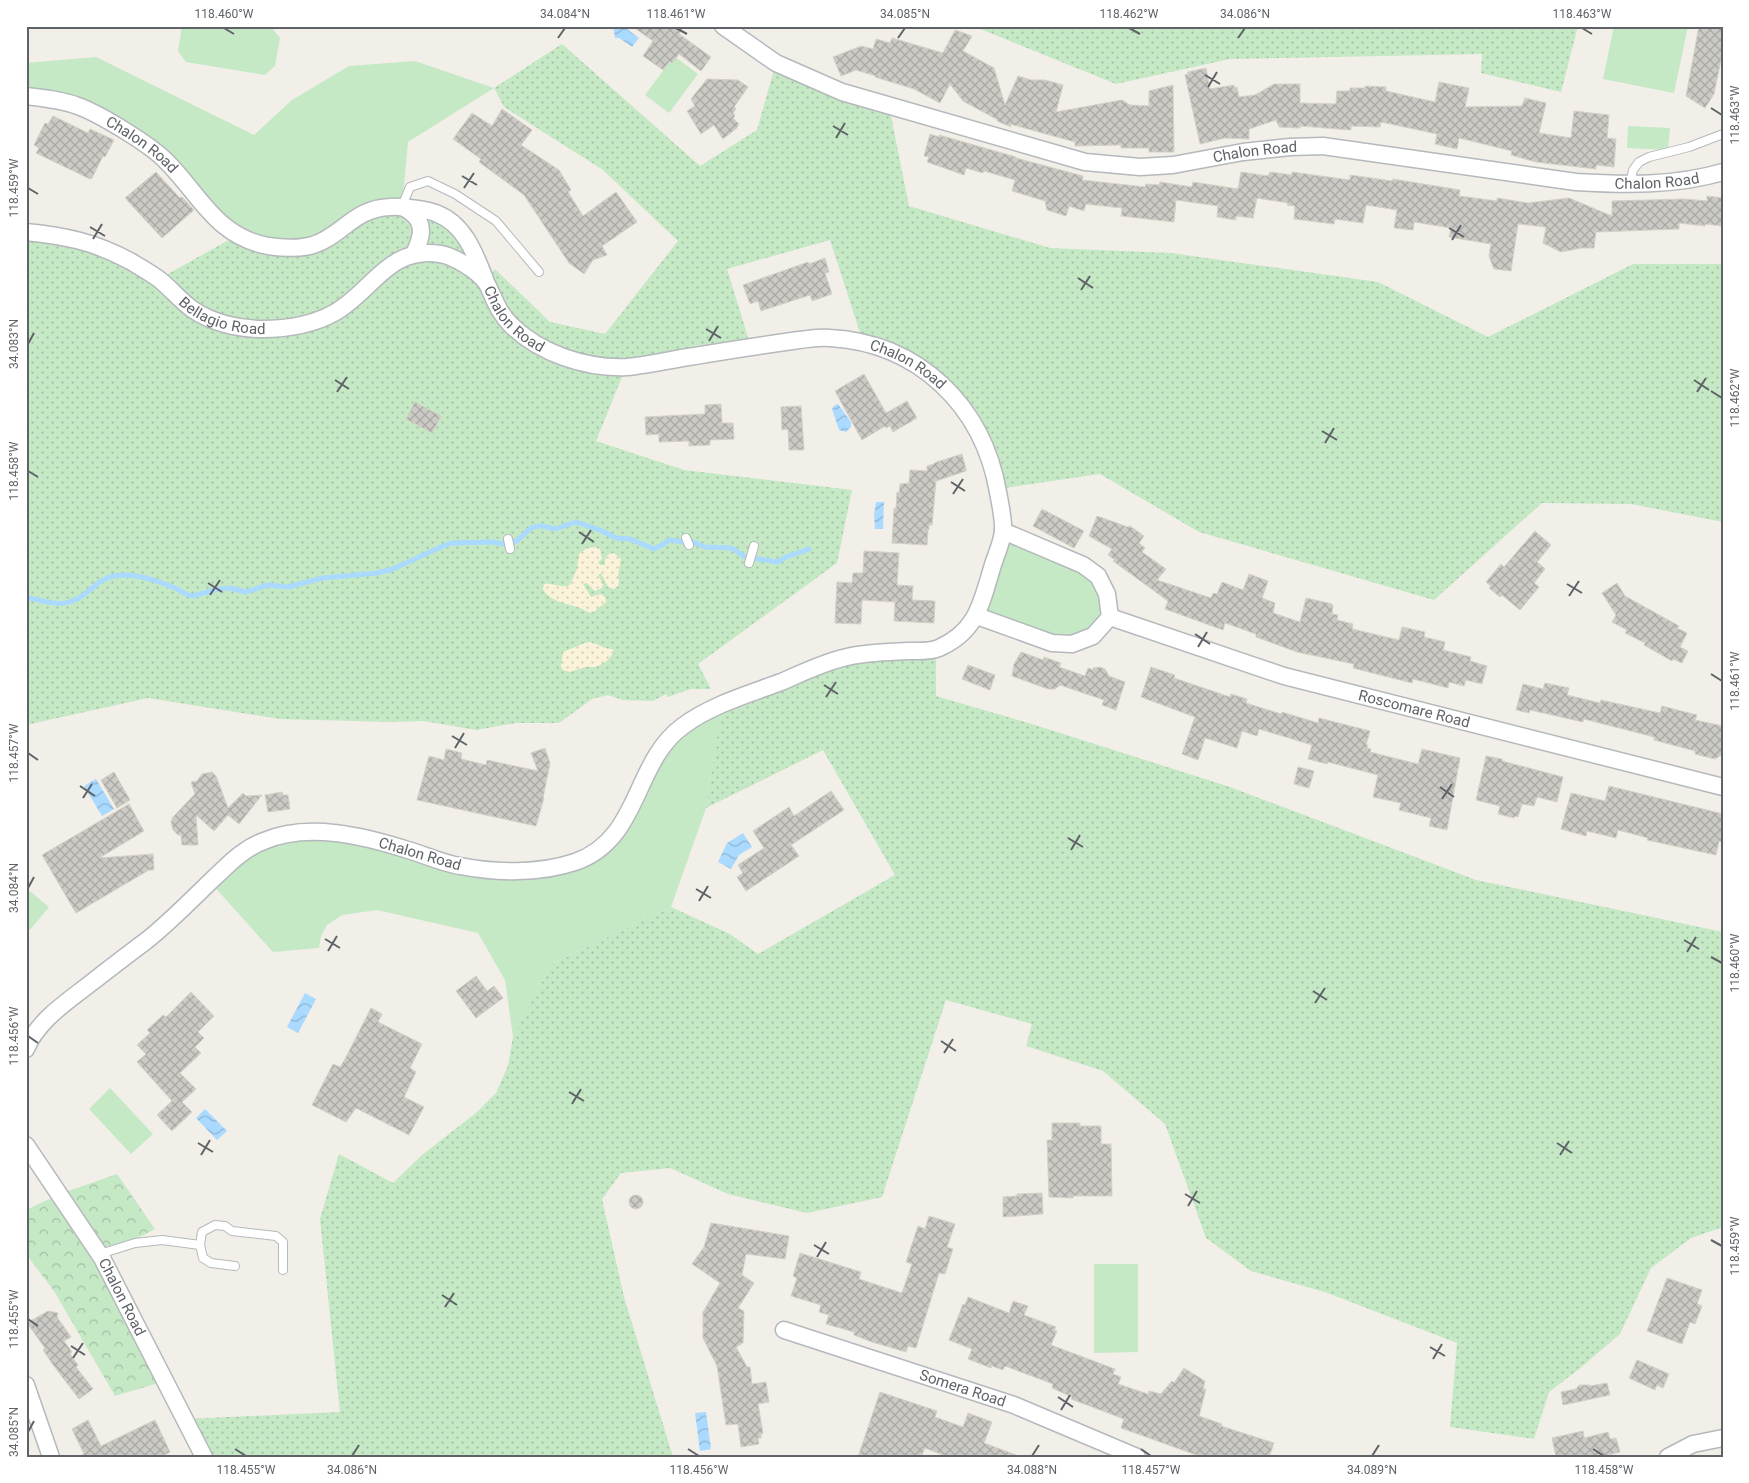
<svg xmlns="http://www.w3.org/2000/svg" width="1749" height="1483" font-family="Roboto,sans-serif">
  <defs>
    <pattern id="grass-dots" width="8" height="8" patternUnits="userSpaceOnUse" patternTransform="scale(1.25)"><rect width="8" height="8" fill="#c5e8c5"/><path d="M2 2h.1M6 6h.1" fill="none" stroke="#a3c0a4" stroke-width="1.8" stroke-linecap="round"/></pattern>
    <pattern id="forest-crowns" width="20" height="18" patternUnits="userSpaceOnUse" patternTransform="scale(1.25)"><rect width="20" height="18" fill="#c5e8c5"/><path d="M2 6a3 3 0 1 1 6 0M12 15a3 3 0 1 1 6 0" fill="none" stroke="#a3c0a4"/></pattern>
    <pattern id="sand-dots" width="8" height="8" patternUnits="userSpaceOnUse" patternTransform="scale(1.25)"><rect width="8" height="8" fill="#fbf3d9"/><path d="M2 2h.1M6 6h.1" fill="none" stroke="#cec8b4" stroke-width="1.8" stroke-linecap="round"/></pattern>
    <pattern id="water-waves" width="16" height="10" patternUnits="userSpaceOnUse" patternTransform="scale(1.25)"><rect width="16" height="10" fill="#aadaff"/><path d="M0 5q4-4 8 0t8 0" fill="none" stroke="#8eb4d2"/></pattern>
    <pattern id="building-cross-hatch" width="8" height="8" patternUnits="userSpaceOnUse" patternTransform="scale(1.25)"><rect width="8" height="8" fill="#cccac5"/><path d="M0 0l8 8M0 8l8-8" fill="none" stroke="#a9a8a4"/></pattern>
  </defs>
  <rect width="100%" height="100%" fill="#f1efe8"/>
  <!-- grass -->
  <path fill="url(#grass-dots)" d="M973,26H1578L1561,92L1481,73L1482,54L1230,59L1116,84Z
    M562,44L700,166L757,130L776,63L889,106L909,206L1050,248L1171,253L1378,282L1488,337L1633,264H1723V522L1631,504L1542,503L1434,600L1199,532L1100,474L997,489L950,393L863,342L830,240L727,269L751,347L626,367L596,441L684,470L852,490L837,563L698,664L711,689H691L668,697L666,694L653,701L623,700L608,695L592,699L559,723H516L476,730L424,721L390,722L280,719L148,698L26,725V232L54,235L159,279L236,236L381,207L452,222L486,281L495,269L550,322L605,334L678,241L603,170L504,107L494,88Z
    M936,650V696L1035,725L1230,787L1476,880L1723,932V1227L1691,1238L1651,1268L1620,1334L1579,1369L1549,1392L1534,1439L1450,1427L1457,1343L1325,1292L1251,1271L1206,1238L1165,1124L1103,1071L1026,1046L1032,1024L946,1000L882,1197L807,1213L728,1194L670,1168L621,1173L602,1199L624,1297L673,1457H204L185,1419L340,1412L320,1219L339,1154L393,1183L422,1155L476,1113L496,1093L508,1066L513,1037L551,964L671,907L730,934L758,954L895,875L823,750L706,808L722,705L822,666Z"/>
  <!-- forest -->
  <path fill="url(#forest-crowns)" d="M117,1174L155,1229L102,1257L165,1381L115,1396L54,1291L26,1254V1210L60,1194Z"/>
  <!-- sand -->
  <path fill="url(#sand-dots)" d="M596,547L600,549L602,559L598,562L600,565H605C605,558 606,553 614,553L621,559L618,575L619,581L618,586L614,589L608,587L601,573L598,575L603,584L602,588L595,591L587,583L583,584L591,597L601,594L605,597L606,602L592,613C586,612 582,608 577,607C565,603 549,601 543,589L544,584C553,582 562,589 570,585L577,569L579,554L587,548Z
    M591,642L605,648L612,649L614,652L607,661L596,667H585L570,672L563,670L561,667L563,652L585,643Z"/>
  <!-- garden -->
  <path fill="#c5e8c5" d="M182,26H270L280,38L275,66L265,75L186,62L178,51Z
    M1614,26H1688L1674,93L1603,79Z
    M674,56L698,74L669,113L645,95Z
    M96,57L254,135L292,100L349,66L415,61L494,88L408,142L402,206L381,207L313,245L236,236L165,160L103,119L26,96V63Z
    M1628,126L1670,128L1668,150L1627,148Z
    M1003,531L1098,576L1110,617L1072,644L977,616Z
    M722,705L706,808L671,907L551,964L513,1037L505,980L478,933L377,910L342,915L327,925L321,936L319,948L273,952L210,882L230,863L309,832L494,871L593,853L657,755Z
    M26,888L49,907L30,930L26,927Z
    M110,1088L153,1134L131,1154L89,1109Z
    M1094,1264H1138V1352L1094,1353Z"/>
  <!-- water -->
  <path fill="url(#water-waves)" d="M613,26H623L639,38L632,47L619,38H615Z
    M838,404L851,422V427L846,432L839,430L832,409L835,405Z
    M876,502H884L883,529H875L874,515Z
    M96,779L114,809L102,816L84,786Z
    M743,833L752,847L739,855L731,869L718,862L727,843Z
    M305,993L316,999L298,1033L287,1027Z
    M205,1109L227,1131L217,1140L196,1118Z
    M706,1412L711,1449L700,1451L695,1413Z"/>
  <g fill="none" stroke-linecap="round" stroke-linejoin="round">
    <!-- stream -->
    <path stroke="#aadaff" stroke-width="5" d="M26,597C54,604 68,610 91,589C98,583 105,577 115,576C134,572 158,581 175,588C181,591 186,595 193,596L218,589L230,588L246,592L268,585L288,587L323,578L377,573L393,569L443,546L452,543L493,542L503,544L512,543L518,540L531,528L537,526H543L555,529L576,522L600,530L616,538L630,539L654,549L662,545L669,540L684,542H693L705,547L732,548L745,557L778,562L786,557L809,549"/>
  </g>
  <!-- building -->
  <path fill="url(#building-cross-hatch)" stroke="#d6d1c6" d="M632,26H684L679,34L711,57L701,71L679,54L672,63L670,61L663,70L643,56L653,41Z
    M1699,26H1723V50L1714,94L1705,108L1686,96Z
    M955,30L972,36L963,51L994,68L1005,105L1018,76L1031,80H1045L1063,85L1056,112L1122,100L1130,105L1149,106V91L1173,85L1174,152H1149V148H1121V145L1075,146V142L1010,124L1011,127L997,121L998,120L963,101L950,84L940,103L914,89L875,77L876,76L856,70L841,76L833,57L861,46L873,49L876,39L890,43L892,38L943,53Z
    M1206,68L1210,89L1234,85V88L1237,87L1239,97L1255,95L1274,84H1300V103L1336,104L1337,91H1350V88H1365V86L1386,87V91L1435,102L1439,82L1469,88L1465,107L1522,106L1525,98L1546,103L1539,133L1571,138L1574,111L1609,115L1607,138L1616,139L1614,167L1596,165V169L1536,162L1511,155L1512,151L1459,138L1457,149L1435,144L1437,134L1381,122L1380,127L1351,126V130L1300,126V128L1279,127L1276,120L1249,129V139L1225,138L1200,144L1185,75L1188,74V72Z
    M707,79L738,80L748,87L734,107L736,109L733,113L735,116L733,118L739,124L737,127V128L723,139L714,125L701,134L687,111L695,106L691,99Z
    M502,109L532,130L521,145L559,170L571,190L568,192L583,216L616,192L637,222L602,246L607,255L593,260L584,274L569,263L524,195L479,162L481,159L453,139L472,113L492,126Z
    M53,116L88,133L90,129L114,140L105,157L103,156L92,178L90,179L36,153L39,148L34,145L45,123L48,124Z
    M930,134L939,137V135L1016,157V158L1083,176L1082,180L1145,187L1146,184L1159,185L1160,182L1192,187L1193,182L1238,189L1241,172L1268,176L1270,172L1292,175V172L1350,180V175L1392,181L1393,179L1460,190L1459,196L1497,201V198L1528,203L1569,198L1612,216V201L1685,199L1707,201V196L1723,198V226L1705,224V226L1679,223V229L1596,232L1594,248H1582L1561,252L1543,243L1546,227L1518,224L1511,271L1494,269L1489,256L1491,244L1449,237L1451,228L1414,222L1413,230L1394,228L1397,210L1366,205L1363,223L1335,219L1334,224L1294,219L1295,206L1287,205L1288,203L1257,198L1253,218L1236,216V220L1217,217L1218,206L1176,200L1174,222L1121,216L1122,208L1086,204L1084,211L1069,206L1066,216L1047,210L1045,201L1012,191L1015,180L984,171L983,173L966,168L964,175L927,162L929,157L924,156Z
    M156,172L180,198L182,197L194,210L162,238L125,198Z
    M825,258L829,272L825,273L832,294L812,301L810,295L761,311L758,301L750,304L743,285L808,262L809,264Z
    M864,374L886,413L907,401L917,418L893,432L890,426L886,428L885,426L862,440L835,391Z
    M415,402L441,416L432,433L406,419Z
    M721,404L722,423H733L734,439L710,440V445L689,446V441L659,442V434L646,435L645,417L705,414V405Z
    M801,406L804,450H789L788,429L782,430L781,407Z
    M962,454L966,469V471L936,481L932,525H929V530H928L927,545L892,543L894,508H896L897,492L899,493L900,484L909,483L910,470L927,471V466L934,464V463Z
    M1042,509L1084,531L1074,548L1033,526Z
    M1097,516L1128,527L1130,526L1144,536L1139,543L1145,548L1142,552L1166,569L1157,580L1211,598L1213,593L1217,594L1222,582L1243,590L1249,574L1268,581L1262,598L1275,603L1273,613L1300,622L1306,598L1332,604L1333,606L1332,614L1338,615L1337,620L1353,624L1352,629L1399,640L1402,627L1425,632L1424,637L1445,642L1443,650L1471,657L1470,661L1487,666L1482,684L1466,680L1464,686L1449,682L1448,688L1413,679L1412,683L1353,668L1354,664L1297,652L1256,637V634L1225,623L1223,630L1165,609L1168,601L1113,561L1115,560L1108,555L1112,549L1089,536Z
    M1535,531L1551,545L1537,562L1545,569L1534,583L1539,587L1520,610L1502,595L1500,597L1489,588L1491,586L1486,582L1501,564L1504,567Z
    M864,551L899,553L897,585L913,586L912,600L935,601L934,623L894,621L895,602L862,600L861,624L835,623L837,582L852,583L853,573H863Z
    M1617,583L1625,596L1679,626L1677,628L1687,633L1680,647L1688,651L1682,663L1673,659L1672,661L1644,645L1645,643L1625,633L1627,630L1612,622L1616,615L1602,593Z
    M1021,652L1043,660L1044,657L1061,663L1059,667L1085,676L1088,668L1093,670V668L1100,667L1105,669L1109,676L1125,682L1116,710L1102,705L1104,700L1060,685L1055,689H1048L1012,676L1014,664Z
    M968,665L995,675L990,690L962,679Z
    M1151,667L1175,675L1174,678L1230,697L1231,694L1247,699L1246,703L1281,714L1282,712L1318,723L1319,718L1370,731L1366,745H1368L1367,748L1371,749L1370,752L1418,764L1422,749L1460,758L1447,830L1429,826L1431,818L1399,810L1401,803L1373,797L1378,775L1328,762L1327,764L1308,759L1312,745L1259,729L1257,736L1242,731L1237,748L1205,738L1198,760L1182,754L1195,717L1141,697Z
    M1545,683L1569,688L1567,695L1600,703L1601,700L1660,713L1662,706L1697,715L1695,720L1723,726V754L1715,759L1695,754V751L1654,740V737L1584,719L1583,722L1530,710L1529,713L1516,710L1523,684L1543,689Z
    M545,748L550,763L543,798H544L536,826L417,800L429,756L444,760L446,749L462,753L461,759L486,765L487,760L538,771L531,753Z
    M1486,756L1502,759V761L1563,777L1557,802L1537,797L1534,806L1522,804L1518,817L1515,816L1514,818L1498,814L1500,806L1476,800Z
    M1298,767L1314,771L1309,788L1294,784Z
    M114,772L130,800L117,808L101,780Z
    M212,772L216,776L228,808L243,793L246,796L262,795L239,824L228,815L214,831L196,815L198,845H182L181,835H178L173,830L171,822L173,817L195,794L191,782L197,781L202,774Z
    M1609,786L1723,814V842L1719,841L1716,855L1647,840L1648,838L1618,830L1616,838L1587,831L1586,836L1561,829L1571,793L1605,801Z
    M831,791L844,810L791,845L799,856L746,891L737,877L743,873L738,865L764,848L753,831L789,807L794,816Z
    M282,792L283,795H288L290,809L268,812L265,795Z
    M129,804L144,831L99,858L153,854L154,870H149L76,913L42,855Z
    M476,976L487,991L494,986L503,998L476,1018L456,991Z
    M191,992L214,1016L198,1032L204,1038L195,1047L201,1053L180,1073L196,1089L182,1102L192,1112L172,1131L157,1115L172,1101L137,1062L146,1054L137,1045L150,1033L147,1030L163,1015L166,1017Z
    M371,1008L382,1014L378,1022L422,1044L410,1068L416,1072L404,1097L424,1107L409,1135L356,1108L346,1122L312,1105L333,1064L340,1067L345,1059Z
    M1052,1123H1080V1126H1101V1144H1111L1112,1196H1073V1198L1049,1197L1047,1140H1052Z
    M1042,1193L1043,1214L1003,1217V1197L1017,1196V1194Z
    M629 1202a7 7 0 1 1 14 0a7 7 0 1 1-14 0Z
    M929,1216L955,1224L947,1247L953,1249L945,1274L939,1273L916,1348L908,1346L906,1352L872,1342L854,1335V1332L826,1324L829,1315L819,1312L821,1305L791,1296L797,1278L793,1276L800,1253L861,1272L859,1279L902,1293L912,1264L906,1262L918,1226L925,1229Z
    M711,1223L789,1236L785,1259L746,1254L742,1275L754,1283L738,1308L744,1311L743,1343L736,1347L747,1367H750L752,1384L766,1382L769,1402L758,1404L763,1433L761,1434V1438H758L759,1444L741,1447L738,1424L726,1425L717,1366L703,1338V1312L720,1283L692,1264L704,1247Z
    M1667,1278L1702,1290L1697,1304L1702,1306L1695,1324L1690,1322L1682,1344L1647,1331Z
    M968,1297L1009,1313L1013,1301L1028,1306L1024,1315L1056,1327L1054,1330L1057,1331L1051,1345L1115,1369L1113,1374L1121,1377L1118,1384L1148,1394L1149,1391L1161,1394L1172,1381L1174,1383L1184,1368L1205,1381L1203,1389H1206L1199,1416L1222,1424L1221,1426L1274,1443L1269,1457H1202L1121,1428L1124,1419L1071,1399L1072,1397L1052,1388L1053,1384L1005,1366L1003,1370L992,1366L991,1368L968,1359L972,1349L949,1340L963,1304L965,1305Z
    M48,1311L58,1313L57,1317L71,1337L64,1341L72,1352L70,1354L78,1365L76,1367L93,1389L79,1399L54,1366L43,1350L45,1348L27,1323Z
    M1637,1360L1669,1374L1663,1388L1657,1385L1655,1390L1629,1378Z
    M1607,1383L1610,1395L1563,1405L1561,1392L1576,1389L1579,1385H1590V1386Z
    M880,1392L937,1411L935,1417L963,1427L968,1413L992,1422L984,1443L1016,1455V1457H948L925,1448L921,1457H858Z
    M88,1420L101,1446L155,1420L170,1452L161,1457H79L84,1454L72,1429Z
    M1583,1431L1584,1438L1608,1432L1610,1439L1616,1438L1620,1452L1601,1457H1556L1552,1438Z"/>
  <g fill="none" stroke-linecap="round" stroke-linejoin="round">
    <!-- service casing -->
    <g stroke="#b5b8bc" stroke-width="10">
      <path id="service" d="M1630,184L1633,170L1639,162L1649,157L1689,147L1723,134
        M402,206L410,187L428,181L455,194L496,221L539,272
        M686,538L689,545
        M508,539L510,549
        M749,563L754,546
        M200,1245L203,1258L211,1263L235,1266
        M100,1254L135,1243L162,1240L200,1245L202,1232L215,1225L225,1226L232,1231L276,1236L283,1242V1270"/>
    </g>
    <!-- minor casing -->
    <g stroke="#b5b8bc" stroke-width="19">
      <g id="minor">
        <path id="s1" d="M723,26L776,63L842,92L1085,162L1140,167L1173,165L1243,152L1290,147L1323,146L1576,182C1625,185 1675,186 1723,172"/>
        <path id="s2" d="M26,96C44,98 62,100 78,106C100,114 149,144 165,160C200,194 215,236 268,246C281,248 299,249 313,245C342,236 354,208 390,207C402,206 405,207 414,215C426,226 420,241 414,254"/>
        <path d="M404,207C415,209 428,209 438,214C465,225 475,254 485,279"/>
        <path id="s3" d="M26,232C66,236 95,242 130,261C140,267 151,273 160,280C171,289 181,301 192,309C212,323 239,329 262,329C287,329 312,325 334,313C372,292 388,246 440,254C454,256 480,272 487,284C495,300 498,312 511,325C539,353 586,369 627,367C649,365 673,359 695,356C730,350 764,345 799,340C809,339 820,337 830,338C919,343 983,406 998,492C1000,503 1004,521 1003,531C1002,543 995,557 992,568C981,604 977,631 939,648C930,652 918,651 908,651C888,652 867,652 847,657C824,662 802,673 781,682C749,694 711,705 683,726C633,762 641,839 575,862C539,874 496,873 460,866C442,863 425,855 408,850C364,836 308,822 264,841C244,848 229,864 214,878C192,899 170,922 146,941C127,955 109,969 91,983C67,1002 38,1020 26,1049"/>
        <path d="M977,616L1052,643L1072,644L1093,636L1110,617L1107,594L1098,576L1083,565L1003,531"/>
        <path id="s4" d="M1110,617L1284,676L1723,787"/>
        <path id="s5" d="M26,1145L102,1258L204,1457"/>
        <path id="s6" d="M784,1330L1014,1405L1137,1457"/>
        <path d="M26,1385L51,1457"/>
        <path d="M1668,1457L1693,1444L1723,1438"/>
      </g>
    </g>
    <!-- service -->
    <use href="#service" stroke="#fff" stroke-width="8"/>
    <!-- minor -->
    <use href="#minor" stroke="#fff" stroke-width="16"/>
  </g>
  <!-- ticks -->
  <path fill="none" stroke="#5f6368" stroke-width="2" d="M224,28L234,34M676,28L687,34M1129,28L1140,34M1582,28L1592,34M558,38L565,28M898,38L905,28M1238,38L1245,28M1205,75L1220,84M1208,87L1217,72M1711,108L1722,115M833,126L848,135M836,138L845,123M462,176L477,185M28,188L38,194M464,188L474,173M90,227L105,236M1449,228L1464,237M93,239L102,224M1452,240L1461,225M1078,278L1093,288M1081,290L1090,276M706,329L721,338M709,341L718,326M28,344L34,333M335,380L349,389M1694,380L1709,390M1711,391L1722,398M337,392L347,377M1697,392L1706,378M1322,431L1337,440M1325,443L1334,428M28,471L38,477M951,482L965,491M953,494L963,479M579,532L594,542M582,544L591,530M208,583L222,592M1567,584L1582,593M210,595L220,580M1569,596L1579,581M1195,634L1210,644M1198,647L1207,632M1711,674L1722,681M824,685L838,694M826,697L836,682M452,736L467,745M455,748L464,733M28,753L38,760M80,786L95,796M1440,787L1454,797M83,798L92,784M1442,799L1452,784M1068,838L1083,847M1071,850L1080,835M28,888L34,877M696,889L711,898M699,901L708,886M325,939L340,948M1684,940L1699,949M328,951L337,936M1687,952L1696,937M1711,957L1722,963M1313,991L1327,1000M1315,1003L1325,988M28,1036L38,1043M941,1041L956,1051M944,1053L953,1039M569,1092L584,1101M572,1104L581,1089M198,1143L213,1152M1557,1143L1572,1153M201,1155L210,1140M1560,1155L1569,1141M1185,1194L1200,1203M1188,1206L1197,1191M1711,1240L1722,1246M814,1245L829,1254M817,1257L826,1242M442,1295L457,1305M445,1307L454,1293M28,1319L38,1326M71,1346L85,1355M1430,1347L1445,1356M73,1358L83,1343M1433,1359L1442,1344M1058,1397L1073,1407M1061,1410L1070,1395M28,1432L34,1421M235,1449L246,1456M688,1449L699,1456M1141,1449L1151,1456M1593,1449L1604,1456M352,1456L359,1445M1032,1456L1039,1445M1372,1456L1379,1445"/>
  <g text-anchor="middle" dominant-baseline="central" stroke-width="4" stroke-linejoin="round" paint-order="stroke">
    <!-- street labels -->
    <g font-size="15" fill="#5f6368" stroke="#fff">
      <text stroke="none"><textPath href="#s2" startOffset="128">Chalon Road</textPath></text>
      <text stroke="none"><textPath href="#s1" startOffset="561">Chalon Road</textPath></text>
      <text stroke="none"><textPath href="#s1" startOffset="966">Chalon Road</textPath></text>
      <text stroke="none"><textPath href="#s3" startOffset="219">Bellagio Road</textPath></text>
      <text stroke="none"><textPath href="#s3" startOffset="564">Chalon Road</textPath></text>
      <text stroke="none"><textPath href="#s3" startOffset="982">Chalon Road</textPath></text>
      <text stroke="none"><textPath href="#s4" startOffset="318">Roscomare Road</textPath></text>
      <text transform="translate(420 854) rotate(16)">Chalon Road</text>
      <text stroke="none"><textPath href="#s5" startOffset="180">Chalon Road</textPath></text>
      <text stroke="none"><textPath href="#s6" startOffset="188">Somera Road</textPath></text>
    </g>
  </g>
  <!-- border -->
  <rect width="1749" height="1483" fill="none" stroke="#ffffff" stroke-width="55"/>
  <rect x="28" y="28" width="1694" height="1428" fill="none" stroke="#5f6368" stroke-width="2"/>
  <g font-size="12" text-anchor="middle" fill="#5f6368">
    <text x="224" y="18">118.460°W</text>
    <text x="565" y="18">34.084°N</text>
    <text x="676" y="18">118.461°W</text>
    <text x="905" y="18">34.085°N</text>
    <text x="1129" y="18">118.462°W</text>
    <text x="1245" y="18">34.086°N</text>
    <text x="1582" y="18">118.463°W</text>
    <text transform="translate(1735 115) rotate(-90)" y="4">118.463°W</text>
    <text transform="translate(14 188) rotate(-90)" y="4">118.459°W</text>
    <text transform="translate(14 344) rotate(-90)" y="4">34.083°N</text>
    <text transform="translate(1735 398) rotate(-90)" y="4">118.462°W</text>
    <text transform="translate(14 471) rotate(-90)" y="4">118.458°W</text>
    <text transform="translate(1735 681) rotate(-90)" y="4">118.461°W</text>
    <text transform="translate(14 753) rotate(-90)" y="4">118.457°W</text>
    <text transform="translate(14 888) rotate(-90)" y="4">34.084°N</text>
    <text transform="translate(1735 963) rotate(-90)" y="4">118.460°W</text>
    <text transform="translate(14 1036) rotate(-90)" y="4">118.456°W</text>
    <text transform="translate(1735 1246) rotate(-90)" y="4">118.459°W</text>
    <text transform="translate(14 1319) rotate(-90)" y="4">118.455°W</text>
    <text transform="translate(14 1432) rotate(-90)" y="4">34.085°N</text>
    <text x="246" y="1474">118.455°W</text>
    <text x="352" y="1474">34.086°N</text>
    <text x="699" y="1474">118.456°W</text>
    <text x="1032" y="1474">34.088°N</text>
    <text x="1151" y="1474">118.457°W</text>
    <text x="1372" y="1474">34.089°N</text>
    <text x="1604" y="1474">118.458°W</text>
  </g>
</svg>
